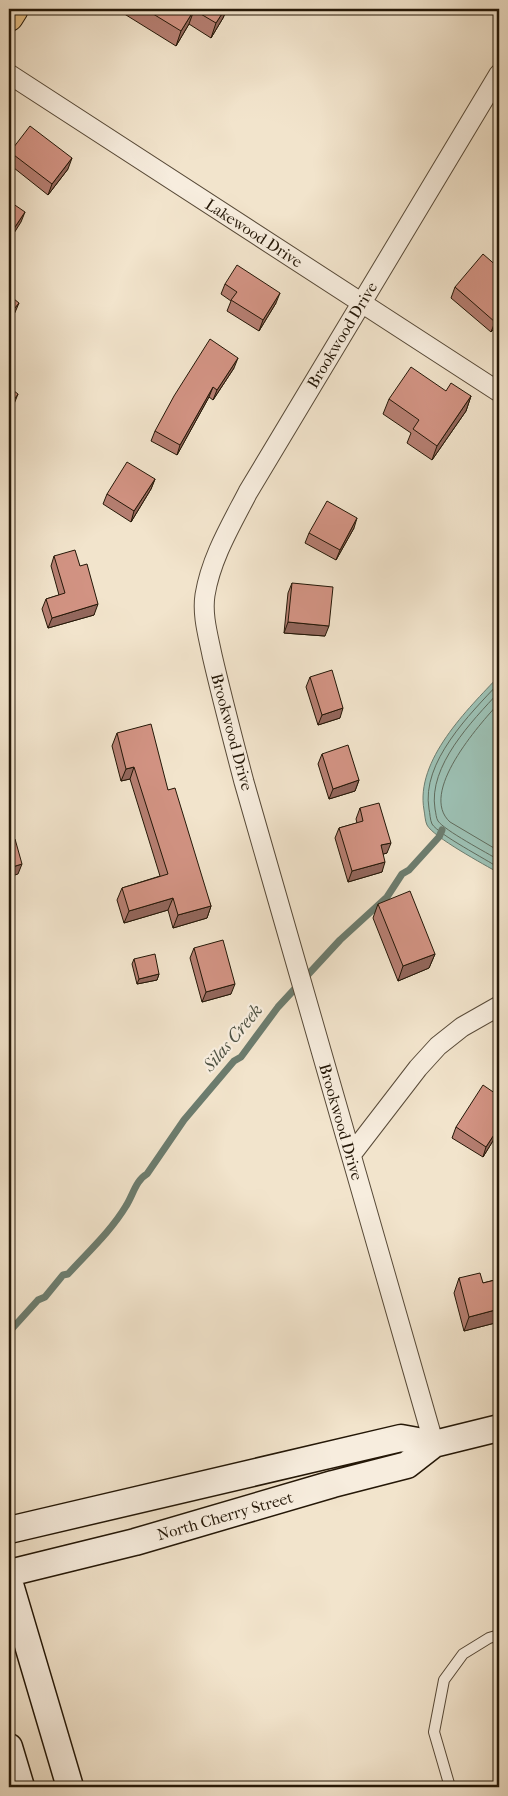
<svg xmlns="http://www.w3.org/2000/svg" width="508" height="1796" font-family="'IM FELL French Canon',serif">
  <rect width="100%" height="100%" fill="#f2e4cc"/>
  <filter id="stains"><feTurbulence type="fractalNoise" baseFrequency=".004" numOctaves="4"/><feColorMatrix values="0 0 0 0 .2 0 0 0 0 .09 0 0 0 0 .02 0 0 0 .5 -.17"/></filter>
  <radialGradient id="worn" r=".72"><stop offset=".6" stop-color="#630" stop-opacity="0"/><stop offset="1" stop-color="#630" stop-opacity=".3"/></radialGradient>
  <!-- water -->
  <path fill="#9cbfb2" stroke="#6c7c6e" d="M499,676V873C485,865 433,837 427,825C425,821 425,815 424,810C415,760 468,709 499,676Z"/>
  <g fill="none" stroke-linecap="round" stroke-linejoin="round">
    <!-- shore -->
    <path stroke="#606b5c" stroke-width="1" d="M499,683C470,714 421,762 429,809C430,813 430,820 432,824C439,835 486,859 499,868
      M499,692C472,721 428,766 435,809C436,813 436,818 438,821C444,830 487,853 499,860
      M499,703C479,725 418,793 450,822L499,851"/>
    <!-- stream -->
    <path stroke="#6c7c6e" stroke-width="7" d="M9,1332L38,1300L45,1297L63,1275L68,1274C88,1252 111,1231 126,1206C133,1195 136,1180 147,1174L184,1120L234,1061L241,1057L278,1007L340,940L387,897L402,874L409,870L439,837L442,830"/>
    <!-- service casing -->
    <g stroke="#584a38" stroke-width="12">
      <path id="service" d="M450,1787L434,1732L444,1680L463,1654L489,1638L499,1635"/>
    </g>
    <!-- minor casing -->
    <g stroke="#584a38" stroke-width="21">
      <path id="minor" d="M9,74L499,392
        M351,1155L418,1068L438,1046L462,1027L499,1006
        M434,1444L244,782C233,740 222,698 212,655C208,635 202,615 205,595C211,558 231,525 248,492L499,74"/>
    </g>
    <!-- secondary casing -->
    <g stroke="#241707" stroke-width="29">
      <path id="secondary" d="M9,1530L401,1438L434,1444L499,1428
        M9,1573L135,1542L333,1484L407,1465L434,1444
        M9,1581L70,1787
        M9,1747L21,1787"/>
    </g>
    <!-- primary casing -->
    <g stroke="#241707" stroke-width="30">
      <path id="primary" d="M9,17L14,9"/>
    </g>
    <!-- service -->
    <use href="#service" stroke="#f7edde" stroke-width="10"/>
    <!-- minor -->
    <use href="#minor" stroke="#f7edde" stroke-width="19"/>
    <!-- secondary -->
    <use href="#secondary" stroke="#f7edde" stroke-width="26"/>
    <!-- primary -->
    <use href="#primary" stroke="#e9c286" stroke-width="28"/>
  </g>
  <!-- wall -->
  <path fill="#b57e71" stroke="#241707" d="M119,9H227L223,18L211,38L189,24L176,46L118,10Z
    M10,152L68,169L48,195L9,164V155Z
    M225,284L276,303L259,331L227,311L231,301L221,294Z
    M455,287L499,323L491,332L451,298Z
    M234,368L213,400L209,397L177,455L151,441L155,431Z
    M446,391L471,396L466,411L432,460L407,443L411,433L383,414L389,399Z
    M155,479L151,489L131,522L103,504L107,494Z
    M354,528L336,560L305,543L309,533Z
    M54,556L80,566L94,615L48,628L42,609L46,599L59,595L51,566Z
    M292,583L325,636L284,633L288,593Z
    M310,677L340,718L318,725L306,687Z
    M117,733L168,790L211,906L207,918L173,928L168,910L124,923L117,900L122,888L160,876L130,779L121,781L112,746Z
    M322,754L359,780L355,791L329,799L318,764Z
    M360,808L387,853L383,854L382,872L348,882L335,838L339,828L357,823L356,819Z
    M378,904L435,954L429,968L398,981L373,918Z
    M194,948L231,994L202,1002L190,958Z
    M134,959L159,974L157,980L137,984L132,964Z
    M456,1127L499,1131L483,1157L452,1138Z
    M459,1278L483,1283L499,1279V1322L464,1331L454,1293Z"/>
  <!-- shaded-wall -->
  <path fill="#93675c" stroke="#241707" d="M225,9H227L223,18L211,38L216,23Z
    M194,10L189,24L176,46L181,31Z
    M72,158L68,169L48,195L52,184Z
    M25,212L21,222L9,241V236Z
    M280,293L276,303L259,331L263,320Z
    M19,303L13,317L9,323V315Z
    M499,317V323L491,332L495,322Z
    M238,358L234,368L213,400L217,390Z
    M213,387L209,397L177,455L180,445Z
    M18,394L14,404L9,412V407Z
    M471,396L466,411L432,460L437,446Z
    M155,479L151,489L131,522L134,511Z
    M357,518L354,528L336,560L340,550Z
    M98,604L94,615L48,628L52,618Z
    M288,622L329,626L325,636L284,633Z
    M343,708L340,718L318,725L322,715Z
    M134,767L130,779L121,781L126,769Z
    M359,780L355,791L329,799L333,789Z
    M391,843L387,853L377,856L381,845Z
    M385,862L382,872L348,882L352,871Z
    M22,864L18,874L9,877V868Z
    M173,898L168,910L124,923L129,911Z
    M211,906L207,918L173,928L178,915Z
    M435,954L429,968L398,981L403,966Z
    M159,974L157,980L137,984L139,979Z
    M235,984L231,994L202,1002L206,992Z
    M499,1127V1131L483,1157L486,1147Z
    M499,1309V1322L464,1331L469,1317Z"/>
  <!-- building -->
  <path fill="#d29383" stroke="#241707" d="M145,9H225L216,23L194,10L181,31Z
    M30,126L72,158L52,184L10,152Z
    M9,201L25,212L9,236Z
    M483,254L499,268V317L495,322L455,287Z
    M237,265L280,293L263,320L231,300L237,292L225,284Z
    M9,295L19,303L9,315Z
    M210,339L238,358L217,390L213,387L180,445L155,431L174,396Z
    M411,367L446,391L451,383L471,396L437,446L413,429L419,420L389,399Z
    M9,387L18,394L9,407Z
    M127,462L155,479L134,511L107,494Z
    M327,501L357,518L340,550L309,533Z
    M75,550L80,566L87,564L98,604L52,618L46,599L65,593L54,556Z
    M292,583L333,587L329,626L288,622Z
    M332,670L343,708L322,715L310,677Z
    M151,724L168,790L175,788L211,906L178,915L173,898L129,911L122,888L168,874L134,767L126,769L117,733Z
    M348,745L359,780L333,789L322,754Z
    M379,803L391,843L381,845L385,862L352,871L339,828L363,821L360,808Z
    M15,839L22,864L9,868V840Z
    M410,891L435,954L403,966L378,904Z
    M223,940L235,984L206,992L194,948Z
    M155,954L159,974L139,979L134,959Z
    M483,1085L499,1096V1127L486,1147L456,1127Z
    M480,1273L483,1283L499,1279V1309L469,1317L459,1278Z"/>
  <g text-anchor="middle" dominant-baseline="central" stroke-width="4.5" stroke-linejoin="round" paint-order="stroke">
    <!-- street labels -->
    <g font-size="16" fill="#241707" stroke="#f7edde">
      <text transform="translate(254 233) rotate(33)">Lakewood Drive</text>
      <text transform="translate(342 335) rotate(-59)">Brookwood Drive</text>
      <text transform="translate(232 732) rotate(75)">Brookwood Drive</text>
      <text transform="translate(341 1122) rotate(74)">Brookwood Drive</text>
      <text transform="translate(225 1516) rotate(-16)">North Cherry Street</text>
    </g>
    <!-- water labels -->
    <g font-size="18" font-style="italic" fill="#4e5243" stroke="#f7edde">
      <text transform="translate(233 1038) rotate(-50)">Silas Creek</text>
    </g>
  </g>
  <!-- margin -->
  <rect width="508" height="1796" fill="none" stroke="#f2e4cc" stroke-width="30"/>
  <rect x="10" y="10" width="488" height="1776" fill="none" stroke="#241707" stroke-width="2.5"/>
  <rect x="15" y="15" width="478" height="1766" fill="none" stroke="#241707"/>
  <rect width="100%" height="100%" filter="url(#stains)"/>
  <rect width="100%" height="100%" fill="url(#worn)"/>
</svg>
